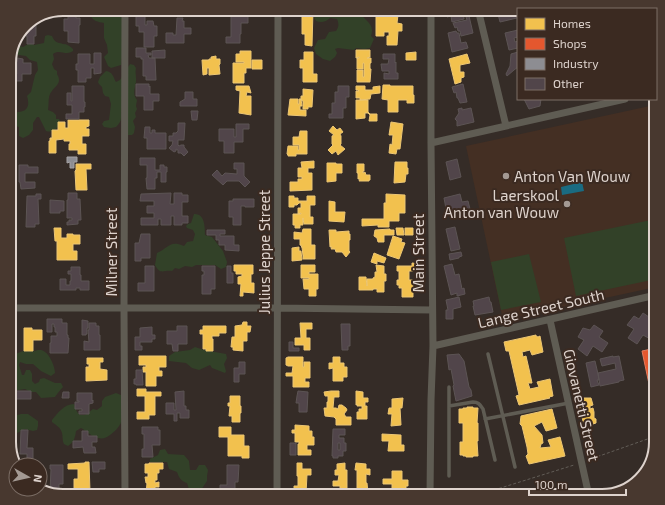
<svg xmlns="http://www.w3.org/2000/svg" width="665" height="505" font-family="'Exo 2',sans-serif">
  <rect width="100%" height="100%" fill="#352c27"/>
  <!-- built -->
  <path fill="#442f23" d="M650,106L656,136V287L503,320L466,146Z"/>
  <!-- green -->
  <path fill="#324128" d="M92,9H134V15L130,17H127L121,65L111,68L108,66L104,57L108,53L107,45L104,38V23C98,22 93,21 90,15V10Z
    M341,9H359C362,21 376,22 371,36L374,39L370,48L364,49L356,48L354,50L338,48L335,49L337,53L335,57L330,61L323,59L316,54L314,48L318,40L325,39L329,32L336,31C339,27 339,24 337,19L330,18C326,22 321,23 316,21L314,17C320,8 331,10 341,9Z
    M48,35L52,36C55,43 57,42 63,44C67,44 70,46 73,49V51C71,52 69,53 67,53C62,53 58,50 53,54L54,59L52,64L54,69L57,71V74C63,84 54,86 50,94C48,98 49,105 48,110L53,112L56,115V119H59L60,121C58,129 53,133 46,131L39,117H37L33,123V130L29,135L23,138L19,136V127L16,126L14,127V132L9,135V114C15,111 18,113 23,111C29,109 29,102 27,96L31,92L35,75L38,70L37,62L30,60L26,56L12,54L16,45L23,47L30,43L34,45L44,43L45,36Z
    M130,64L134,65L136,68C135,73 136,73 136,78C137,85 131,93 137,100L136,106L137,109L135,113L136,117L133,121L135,127L134,133L132,135H128L122,110C121,113 122,115 121,118C121,122 118,125 116,127L111,128L104,127L102,124L104,121L109,120L111,104L109,97L105,96L103,93L102,87L99,84L98,82L100,77L106,71C113,72 113,77 116,82L120,80Z
    M194,214C205,213 205,228 205,235L212,237L223,251L227,262L226,267L221,269L215,265H196L192,267L185,266L179,269L175,268L172,271C163,270 160,275 155,265L157,253C169,248 169,240 184,246L187,242L193,241L195,234L193,230L187,228L186,226L188,224L191,223Z
    M656,219V279L576,296L564,238Z
    M529,254L541,302L501,310L491,262Z
    M195,347L204,350L226,354L227,358L224,364L226,371L225,373L212,368L210,365L199,370L192,368L186,363L169,361V356L175,352L190,350Z
    M38,350C42,350 42,350 45,352C50,355 55,367 55,373L51,376L41,371L33,364H26L20,362L19,365L22,375H24L26,370H30L32,374V381L35,384L39,382L40,379L44,378L55,383H61L63,387C61,389 57,394 55,397L41,398L36,392H31L25,389L12,391L9,387V355L10,354C15,355 19,352 24,351C29,351 33,352 38,350Z
    M116,393L121,395C123,400 123,403 123,408C123,421 121,427 110,435C106,438 103,439 98,438C92,437 87,431 81,428L76,431C75,438 74,442 68,446L64,444C62,440 63,437 62,433C61,428 56,425 52,422V420C58,413 64,404 74,404L77,412L80,415H85L93,409L97,410L102,406V401L105,397Z
    M21,414H28L38,421V426L37,430L33,431L25,429L13,435L9,441V416H14Z
    M165,449L168,454L184,455L189,461L190,470H196L199,465H205L208,470L207,476V481L201,490L194,491L189,489L187,483C181,481 179,478 177,472L169,469L167,462H150V459L158,455L160,450Z"/>
  <!-- water -->
  <path fill="#1a6b81" d="M582,182L584,191L562,195L561,187Z"/>
  <!-- homes -->
  <path fill="#f2c14e" stroke="#ecc674" d="M313,10L312,46L305,45V34H302V11Z
    M376,14L398,15L397,23L402,24V31H398L397,45H387V36H389V32H384V36H376Z
    M356,50H370V57L367,58H371V63H370V69H371L370,82H357V70H363V77H364V63H363V69H357V58H359V57L356,58Z
    M240,51H251V68H246V73H244V83H233V63H244V62H236V54H240Z
    M304,52H313V74H317V82H303V68H300V60H304Z
    M416,52V60H406V53Z
    M467,54L470,63L460,65V72H464V77L461,78V82L455,84L449,59Z
    M216,56V59H220V64L219,65L220,74L209,75V68H207V74L203,75L202,60H209V59H211V57Z
    M252,60H262V69H252Z
    M383,85H390V86H413V95H414V103H407V100H398V112H388V100L382,99Z
    M236,86H249L251,93L247,92L246,96H251V115L239,113L240,91L236,90Z
    M356,86H365V90H373V87L380,86V93L371,94L370,99L360,100V98H356V91H359L358,90H356Z
    M303,89L313,90L312,107H308V109H303V101L301,100V96H303Z
    M290,99H298V104H299V99H301L302,106H300V110H306V116L288,115Z
    M356,100H368V112L370,114H377V121H369L370,115L368,113H365V118L356,119Z
    M68,120H89V126L86,127V129H89V136H82V144H86V154H78V150H69V144H70V141H64V139L56,140V153H49V141H50V138H52V130H58V122H65V128H68Z
    M391,122L403,124L400,149H397L396,154L389,153L390,144L392,145L393,135H389Z
    M333,126L337,130L340,128L343,132L340,134L341,136V144L340,145L345,149L338,155L336,151L332,154L328,150L333,145L332,144V136L334,135L329,131Z
    M300,131H307V154H296V156H288V155L287,154L288,146H298V150H299V145H293V137H299Z
    M314,161V168H308V173H312V190L290,191V182H298V179H302V177H298V168H302L301,162Z
    M395,162H407V168H408V174H406L405,182L394,183Z
    M327,163H336V164H342V173H336V181L327,182Z
    M76,164H91V169H86L87,190H76L75,171L76,170Z
    M357,164H364V171H363V173L365,172L366,175H370V180H369V181H359L360,179H358V173H357Z
    M386,194L405,195V213H399V221H389V227H378V225L362,226V219H384V203H386Z
    M289,196H294V198H298V201H307V196H315V205H310V217H313V224H304L303,219V218V225H300V228H295V225H293V214H301V213L298,214V208H301V203H299L297,205H294V207H289Z
    M329,201L335,202V212H345L344,222L329,221Z
    M54,228H61V238H67V234H73V235H80V244H73V251H77V260H57V241H55Z
    M396,228H403L404,235H397Z
    M405,228H413V235H405Z
    M303,229H311V245H315V259H303V256H304H303L302,247H301L302,246L300,245V239H294V232L302,233Z
    M390,229V230H394V235H384V242H378L377,238L374,236L375,230Z
    M329,230H336V232L349,231V234H350V240H349V251L350,252L346,257L342,252H336L335,249H331L332,247H330Z
    M393,236L402,239L401,242L405,243L399,259L387,255Z
    M299,247V251H301L302,260L292,261V248Z
    M374,253L386,258L384,263L377,261V264L371,262Z
    M412,263L421,264V270H413V271H409V280H413V297H402V288H399V285H397V280H399V271H397V266H412Z
    M234,265H253V274H251V283H254V293L243,292V296H240L241,284H238V277L242,276V274H236V271H234Z
    M301,265H315V272H309V274H318V289H316V296H309V289H304L303,279H309V278H301Z
    M376,265L384,266V274H386V281H384V292H377V289H373V290H359V277H366L367,286V279H373V278L375,277V272H377Z
    M243,322H247V326H251L250,332H247V341H243V351L233,350V347H231L232,337H235V326L242,325Z
    M300,323H312V329H306V338H310V350H304V345H295V338H301Z
    M203,326H226V333H219V336H212V339H213V351H206V349H203V334H200V330H203Z
    M24,328H32V330H42V340H33V351H24Z
    M536,335V336L538,337L540,336L543,352L532,355L530,350L522,352L523,357L526,356L529,369L532,383H528L530,389L539,387L537,382L550,379L553,396L549,397L550,398L519,405L516,396L519,395L509,351H506L504,342Z
    M139,356H166V367H159V371H162V376H156V386H146V372H143V367H146V365H139Z
    M288,357H303V367H304V362H310V378H305V382H309V387H293V376H286V373H292L293,366H288L286,365V358Z
    M333,357H340V363H344V367H347V377H343V381H333V368L329,369V363H333Z
    M87,358H103V362H100V369L107,370V380L86,381V367H89V364H87Z
    M137,389H146V392H161V396H155V415H149V419H137V412H145V396H137Z
    M331,391H339V397H334L333,408H336L338,409L339,405H342L346,408L347,410L344,414L346,417H351V425H336V419L334,417L325,416L324,408H327V402H328V396H325L324,392Z
    M356,391L363,392V398H368V402H365V406H367V419H357V412H359V409H362V406H357V404L356,405Z
    M230,396H240V406H241V413H240V422H232V416H229L230,406H228V403H230Z
    M403,398L402,408H400L401,425L391,426L392,414H388L389,408H392V399Z
    M584,398H591L593,405L590,406V409L593,408L594,412V418L596,419V423L587,426V421L583,422L582,416L584,414L583,411H581L579,406L582,404L580,400Z
    M467,407H473V408H478L477,423H478V441H477L478,456H473V457H466V456H463V455H460V442H463V423H459V409H463V408H467Z
    M552,409L557,428L546,431L542,422L534,426L542,435L543,443L541,444L540,448L551,447L548,440L560,437L565,456L529,464L526,456L528,454L527,447L522,426L520,424L521,416Z
    M295,425L309,426V431H312V437H314V445H307V450H311V455H298V444H299V442H295V433H292V430H295Z
    M219,427H231V435H244V446H249V458H242V456H228V437H219Z
    M382,434L401,435V445H404V451H388L389,441H382Z
    M85,462H89L90,492H76L74,490V479H78V469H68V464L85,463Z
    M149,463H163V469H159V473H157V480H155V483L159,482V487H155V494H146L147,483H146L145,477H148V473H145V464H149Z
    M297,463H302V469H311V475H307L306,493L294,492V486H298V476H297Z
    M345,463V470H347V492H340V486H333V481H338L339,475H335V470H337V464Z
    M356,463L366,464V469H370V475L366,474V483H367L368,493H365V496H355V492H357V470H355Z
    M392,471H402V480H408V486H406V490H392V484H383V479H392Z"/>
  <!-- shops -->
  <path fill="#e4572e" stroke="#e27c5e" d="M656,348V417L642,351Z"/>
  <!-- industry -->
  <path fill="#8d8d92" stroke="#a5a2a4" d="M67,157H77V162H74V168H70V162L67,163Z"/>
  <!-- building -->
  <path fill="#51454a" stroke="#5c5454" fill-rule="evenodd" d="M243,9H253V11H243Z
    M374,9H383L382,12H374Z
    M445,9H463L464,19L452,22L451,16L447,17Z
    M510,10V12L515,10L517,18L500,22L498,14L503,13V12Z
    M241,13H248V23H241V34H240V43H226V37H231V16H241Z
    M68,15H76V18H80V25H79V43L68,42V31H64V19H68Z
    M136,15H145V25H147V21H153L154,26H157V36H154V47H144V32H139V26H136Z
    M469,16L473,33L461,36L460,31H458L457,27L455,28L453,23L467,20L466,17Z
    M177,18H183L182,21H184V28H191V34H184V43H166V33H173V35H176Z
    M36,19V36H34V44H27V36H26V34H24V29L26,28L27,23Z
    M518,30V37L514,38L515,42L518,41V48L509,50L505,33Z
    M456,31L457,33H459L461,43L466,42L468,48L452,52L448,33Z
    M136,48H146V53H151V55H148L149,58H155L156,80H146V76H143V59H141V57H136Z
    M165,50V58H152V51Z
    M518,52V67L514,70L507,76L506,74L510,66L511,54Z
    M94,53H101V73L94,74V68H91V78H86V82H78V70H76V64H78V54H90V64H94Z
    M383,54H395V63L396,62V73H398V79H384V73L389,74V71H382L381,64H388L389,59H383Z
    M17,58L23,59V63H31V74H22V81H13V74H17Z
    M136,84H149V87L150,86V94H159V101H153V110H144V96H136Z
    M463,84L467,102L460,103L458,98H457L456,92L454,93L452,87Z
    M72,86H84V102H85V107H84V112H79V119H66V114H72V105H67V93H71V101H72Z
    M338,86H349V97H346V108H343V118H329V114H332V103H335V92H338Z
    M185,92H193V99H197V106H180V102L185,99Z
    M524,99H541L540,106L529,109Z
    M462,108V110L471,108L474,122L457,126V121L455,119L459,113L458,109Z
    M191,111H198L197,120H192Z
    M178,123H185L184,140H178V145L179,146L181,145H184V147L188,152L184,156L181,153H178V150L176,149V151L174,152L169,148L172,145L173,141H169V136H173V133H176L178,131Z
    M236,124H249V129H243V142H234V153H224V141H219V129H234V137H236Z
    M145,127H150V133H152V130H155V133H166V149H147V138H144Z
    M140,158H155V170H160V165H164V167H167V172H166V182H161V172H157V178H155V189H147L146,178H147V165H140Z
    M457,159L461,177L450,180L446,162Z
    M234,163H244V176L250,182L245,187L239,181H227L223,185L212,175L217,170L222,176L225,173L237,174V169H234Z
    M19,165H28V167H38V173H25V182H35V188L21,189L20,182H19Z
    M68,193H77V199H80L81,220H78V224L67,225V222H69V220H72V218H67V200H68Z
    M171,193L170,204H174V193H182V195H188V202H182V216H188V223H182V225H174V216H171V225H161V219H158V225H141V218H154V213H147V206H154V201H140L141,194Z
    M36,194H41V199H38L39,224H35V227H26L27,196H36Z
    M460,194L462,202L468,201L470,209L465,210L467,214L457,216L456,212L447,214L444,198Z
    M233,199H254V207H245V206H241V225H233V217H229V201H233Z
    M50,200L64,201V211H60V213H50Z
    M455,227L460,249L451,251L446,229Z
    M207,230H225V234H220V236H234V245H239V251L225,250V245H219V240H216V235H207Z
    M141,234H150V258H141V261H135V243H139Z
    M461,252L462,256L459,257V258L450,260L449,254Z
    M452,264L455,275L459,274L462,289L464,288L465,294L457,296V293L451,295L444,266Z
    M145,266H154V291H138V283H145Z
    M202,266H215V289H211V294H202V275H204V271H202Z
    M227,266H231V273H233V283H227Z
    M71,267H80V275H81V281H89V290H80V288H76V290H60V279H66V285H70V281H71V274H68V271H71Z
    M459,297L461,307L453,309V319H446V310H448L446,300Z
    M489,297L490,302H491L493,312L475,315L473,306H474L473,301Z
    M643,313L652,319L649,325L656,330V334L652,340L643,335L637,344L628,338L634,329L627,325L634,316L639,319Z
    M47,319H62V323H67V335H68V338H69L68,353H50V343H51V336H57V332H55V327H54V324H52V332H47Z
    M82,320L88,321V328H87V334H86V335H82Z
    M89,323H96V326H99V335H100V350H84V341L89,342L88,330H89Z
    M341,324H350V346H348V350H342Z
    M594,325L603,331L599,337L608,343L602,352L593,346L587,356L578,349L584,340L578,337L583,328L590,330Z
    M177,326H187V344H178V351H173L172,344H167V331H177Z
    M152,327V335H155V339H152V342H140V346H142V350H135V337H140V328Z
    M289,342H293V348H299V351H289Z
    M459,354L464,361L469,387L471,390L472,396L456,401L453,386L454,385L451,369L449,370L447,355Z
    M613,356V357L619,356L624,380L619,381V382L600,386L598,373L616,369L615,363L602,366L600,359Z
    M595,361L598,374L599,380H597L599,385L591,387L586,363Z
    M239,362H245V374H239V382H234V368H239Z
    M136,370H142L143,385H136V384H134V379H136Z
    M15,391H31V399H15Z
    M184,391V406H186V410H189V418H180V413H177V421H174V414H166V403H174V410H176L175,392Z
    M298,391L308,392L307,412H299V403H296L297,396Z
    M63,392H69V398H62Z
    M77,393H92V401L93,400V403L89,404V414H79V411H82V409H75V402H79V401H77Z
    M142,427H158V430H160V445H152L153,457H142V449H144V434H142Z
    M333,429H345V435H339V438H344V443H346V451H343V456H338V458H333V456H332ZM338,443H340V450H338Z
    M21,430H28L27,448H33V459H27V454H20Z
    M82,431H88V436H97V442H92V447H95L96,453H84L83,447L73,448V441H82Z
    M290,443H296V455H290Z
    M92,462H105V469H99V472H93Z
    M50,465H63V484H59V493H54L50,492L51,469H50Z
    M227,465H239L238,482H235V491H241V496H229V492H227V495H220V485H227Z"/>
  <g fill="none" stroke-linecap="round" stroke-linejoin="round">
    <!-- path -->
    <path stroke="#625d57" stroke-width="1" stroke-dasharray="3 2" stroke-linecap="butt" d="M588,460L656,436
      M475,496L574,465"/>
    <!-- lane -->
    <path stroke="#5f5c53" stroke-width="3.5" d="M488,354L515,467
      M449,387V476
      M449,406L473,402C479,402 480,405 483,409L495,460
      M485,419L569,403"/>
    <!-- street -->
    <path stroke="#5f5c53" stroke-width="7" d="M125,9L124,308L125,496
      M478,9L506,126
      M431,143L625,99
      M9,308H277L432,310
      M550,320L589,496
      M433,346L656,295
      M277,496L278,9
      M430,496L431,400L433,346L431,143V9"/>
  </g>
  <!-- markers -->
  <g fill="#a39993" stroke="#3b2a21" stroke-width="1.5">
    <circle cx="506" cy="176" r="4"/>
    <circle cx="567" cy="204" r="4"/>
  </g>
  <g text-anchor="middle" dominant-baseline="central" stroke-width="4" stroke-linejoin="round" paint-order="stroke">
    <!-- poi labels -->
    <g font-size="15" fill="#ded3cd" stroke="#3b2a21" text-anchor="start">
      <text x="514" y="176">Anton Van Wouw</text>
      <text x="559" y="195" text-anchor="end">Laerskool<tspan x="559" dy="17">Anton van Wouw</tspan></text>
    </g>
    <!-- street labels -->
    <g font-size="15" fill="#ded3cd" stroke="#3b2a21">
      <text transform="translate(111 252) rotate(-90)">Milner Street</text>
      <text transform="translate(264 252) rotate(-90)">Julius Jeppe Street</text>
      <text transform="translate(418 253) rotate(-90)">Main Street</text>
      <text transform="translate(541 308) rotate(-13)">Lange Street South</text>
      <text transform="translate(582 405) rotate(77)">Giovanetti Street</text>
    </g>
  </g>
  <!-- crop -->
  <path d="M0 0H665V505H0ZM63 16H602A47 47 0 0 1 649 63V442A47 47 0 0 1 602 489H63A47 47 0 0 1 16 442V63A47 47 0 0 1 63 16Z" fill="#48382f" fill-rule="evenodd"/>
  <path fill="none" stroke="#ded3cd" stroke-width="2" d="M63 16H602A47 47 0 0 1 649 63V442A47 47 0 0 1 602 489H63A47 47 0 0 1 16 442V63A47 47 0 0 1 63 16Z"/>
  <!-- legend -->
  <rect x="517" y="8" width="140" height="92" fill="#3b2a21" stroke="#7c6e66"/>
  <rect x="525" y="18" width="20" height="12" fill="#f2c14e" stroke="#7c6e66"/>
  <text x="553" y="28" font-size="12" fill="#ded3cd">Homes</text>
  <rect x="525" y="38" width="20" height="12" fill="#e4572e" stroke="#7c6e66"/>
  <text x="553" y="48" font-size="12" fill="#ded3cd">Shops</text>
  <rect x="525" y="58" width="20" height="12" fill="#8d8d92" stroke="#7c6e66"/>
  <text x="553" y="68" font-size="12" fill="#ded3cd">Industry</text>
  <rect x="525" y="78" width="20" height="12" fill="#51454a" stroke="#7c6e66"/>
  <text x="553" y="88" font-size="12" fill="#ded3cd">Other</text>
  <!-- north arrow -->
  <g transform="translate(28 477) rotate(98)"><circle r="19" fill="#3b2a21" stroke="#7c6e66"/>
  <path d="M0-3L7 15L0 10L-7 15Z" fill="#a39993"/>
  <text y="-6" font-size="11" font-weight="bold" text-anchor="middle" fill="#ded3cd">N</text>
  </g>
  <!-- scale -->
  <path d="M529 489v6h97v-6" fill="none" stroke="#ded3cd" stroke-width="2"/>
  <text x="535" y="489" font-size="12" fill="#ded3cd" stroke="#3b2a21" stroke-width="3" paint-order="stroke">100 m</text>
</svg>
